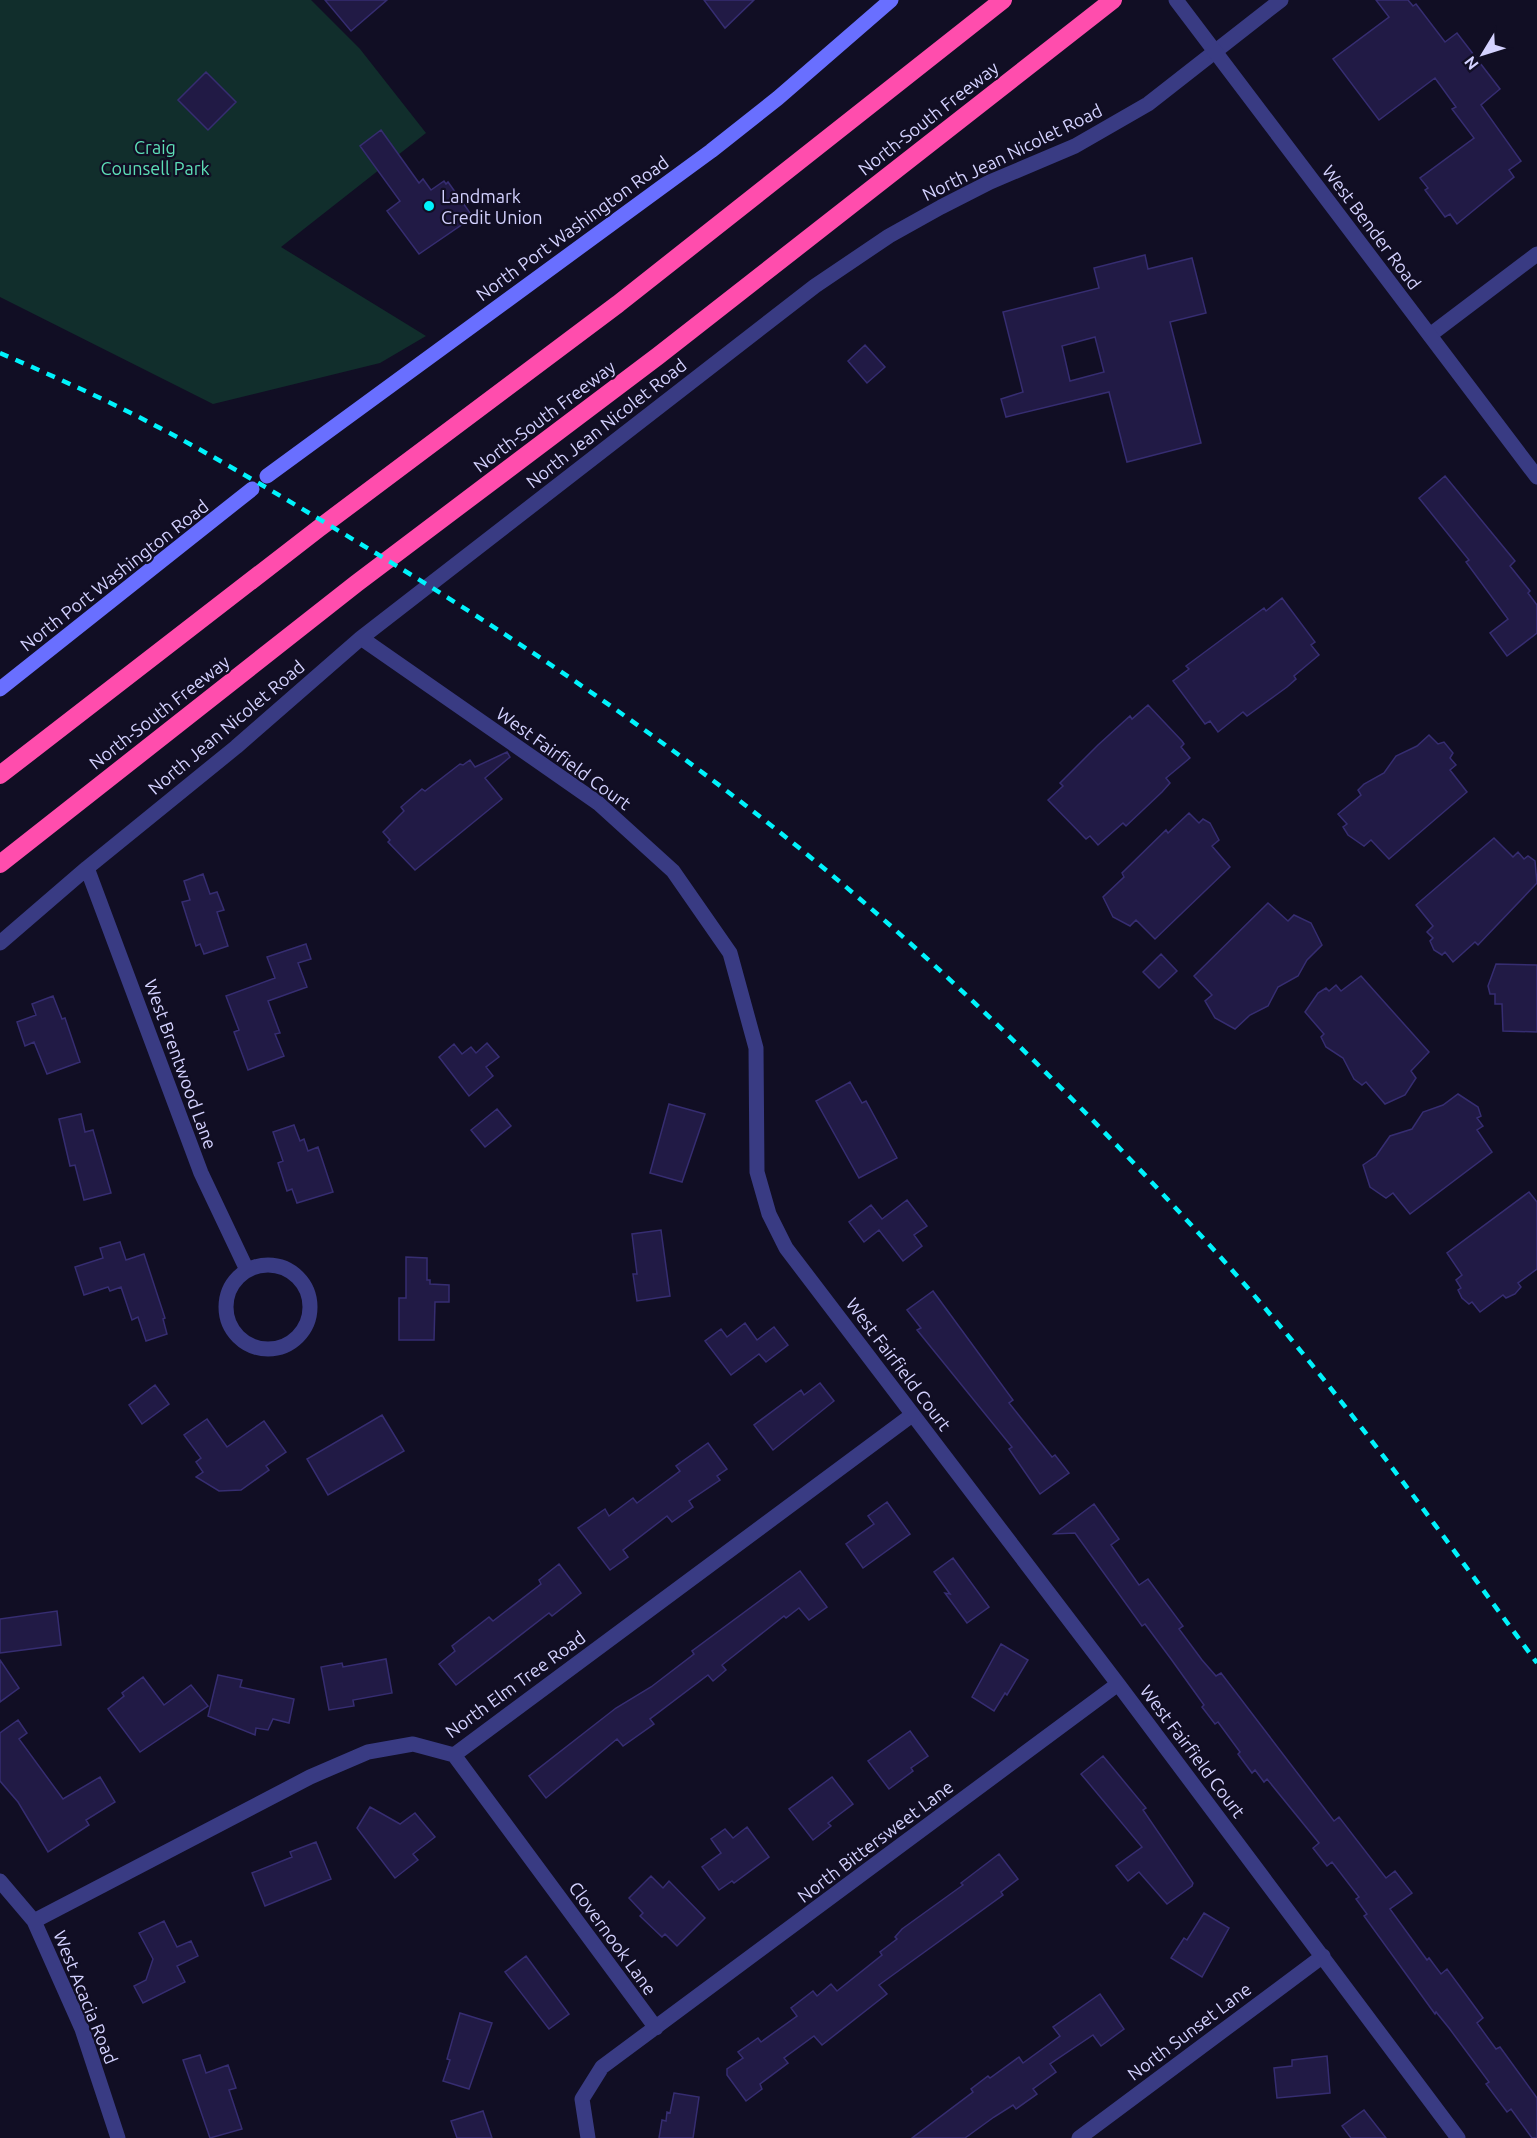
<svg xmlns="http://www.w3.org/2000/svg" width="1537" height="2138" font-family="Ubuntu,sans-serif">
  <rect width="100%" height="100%" fill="#110e24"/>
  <!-- green -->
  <path fill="#112e2c" d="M0,0H311L360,49L426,133L281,247L426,336L380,363L213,404L0,297Z"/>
  <!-- building -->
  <path fill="#211a45" stroke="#362d71" stroke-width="1.5" fill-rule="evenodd" d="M325,0H387L351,31Z
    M704,0H754L725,28Z
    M1376,0H1408L1413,6L1416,4L1445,42L1457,33L1500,89L1481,105L1521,161L1509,170L1514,177L1457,224L1450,214L1445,217L1425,190L1428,188L1420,178L1474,138L1452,109L1456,107L1435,78L1379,120L1333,59L1389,17Z
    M206,72L236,102L208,130L178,100Z
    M381,130L419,183L423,179L431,190L444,181L446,184L448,182L473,217L419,254L387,211L400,201L360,146Z
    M1145,255L1148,269L1192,258L1206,313L1170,322L1201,443L1127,462L1109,392L1006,417L1001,399L1023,392L1003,312L1099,288L1094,268ZM1095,337L1104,372L1070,381L1062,346Z
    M865,345L885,367L867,383L848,361Z
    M1445,476L1515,561L1510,566L1530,591L1528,593L1537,605V633L1507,656L1490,633L1508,619L1466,562L1469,560L1419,498Z
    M1282,598L1315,642L1311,645L1319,655L1294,676L1296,679L1287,687L1247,716L1243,712L1218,732L1210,721L1205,724L1173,681L1189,669L1186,666L1221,640L1264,608L1266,611Z
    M1148,705L1182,741L1184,744L1181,747L1190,758L1166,778L1170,783L1162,792L1126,826L1123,823L1098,845L1090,836L1086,839L1048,800L1063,786L1060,783L1098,745L1130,716L1132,719Z
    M1429,735L1438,744L1444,742L1453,753L1450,758L1456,765L1450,770L1467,792L1389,859L1371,840L1364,846L1348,835L1343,827L1347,824L1338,814L1361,795L1358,790L1364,784L1384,773L1396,756L1417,746Z
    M507,752L510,757L485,778L502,799L415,870L388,842L390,840L383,832L404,811L401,807L422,789L425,791L460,764L463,765L470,760L475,767Z
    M1189,813L1199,823L1203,819L1210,823L1219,840L1212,846L1230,867L1155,939L1136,920L1130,926L1113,917L1103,897L1124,877L1122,873L1166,830L1168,833Z
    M1494,838L1513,857L1518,852L1524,859L1528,856L1535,861L1537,883L1478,945L1475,942L1453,962L1445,952L1442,955L1434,950L1430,941L1433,938L1427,932L1433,926L1416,905Z
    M203,874L210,894L217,892L224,910L217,912L228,946L204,954L200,944L196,946L182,902L190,900L184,881Z
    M1268,903L1288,921L1294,915L1311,923L1322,945L1307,960L1298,976L1278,987L1268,1006L1250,1015L1235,1029L1215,1018L1205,1001L1212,995L1194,976Z
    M306,944L311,959L298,963L307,987L268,1001L280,1033L275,1034L284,1056L248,1070L234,1032L239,1030L226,996L275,978L267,957Z
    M1161,954L1177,971L1159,988L1143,972Z
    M1496,964L1537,965V1032L1503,1031L1502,1004H1495V994H1490L1488,986Z
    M1361,976L1429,1052L1411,1071L1416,1078L1405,1095L1385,1104L1366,1082L1362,1085L1354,1079L1343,1058L1326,1047L1321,1037L1324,1034L1305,1012L1318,993L1326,988L1329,991L1336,985L1341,991Z
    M53,996L62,1019L65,1018L80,1062L47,1074L34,1042L25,1046L17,1022L36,1015L32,1004Z
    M487,1043L499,1057L486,1067L493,1076L469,1096L439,1057L454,1044L462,1054L471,1047L476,1053Z
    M850,1082L862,1103L866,1101L897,1158L859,1178L816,1101Z
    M1458,1094L1478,1107L1481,1116L1477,1118L1483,1126L1477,1130L1492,1152L1410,1214L1393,1193L1386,1198L1370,1187L1363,1165L1376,1156L1390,1136L1412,1129L1423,1112L1443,1105Z
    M669,1104L705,1114L682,1182L650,1173Z
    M497,1109L511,1126L485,1147L471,1130Z
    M81,1114L85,1132L93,1130L111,1193L84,1200L75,1165L70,1166L59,1119Z
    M294,1125L300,1141L304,1139L308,1151L318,1147L333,1192L297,1203L292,1189L287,1191L278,1163L283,1161L273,1132Z
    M1529,1192L1537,1202V1269L1518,1283L1521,1287L1515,1294L1506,1298L1503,1295L1480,1312L1472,1302L1469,1304L1462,1298L1458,1290L1461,1288L1456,1280L1462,1275L1447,1253Z
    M907,1200L927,1226L914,1235L922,1246L903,1261L879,1230L864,1242L849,1222L871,1205L882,1219Z
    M661,1230L670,1296L637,1301L633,1274H637L632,1234Z
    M120,1242L126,1260L144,1254L165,1318L163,1319L167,1334L146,1341L138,1317L132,1320L121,1287L110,1291L108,1287L84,1295L75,1267L103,1258L100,1248Z
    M406,1257L427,1258V1280H430V1284L449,1285V1302H435L434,1340H399V1298H406Z
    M933,1291L1013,1400L1009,1403L1052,1457L1055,1455L1069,1473L1040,1494L1009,1449L1012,1447L917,1330L921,1328L907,1310Z
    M745,1323L757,1340L774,1327L788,1345L766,1362L759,1354L731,1375L705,1341L721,1329L727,1337Z
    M820,1383L834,1401L773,1450L754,1425L801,1390L804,1395Z
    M155,1385L169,1404L142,1424L129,1405Z
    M382,1415L404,1451L328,1495L307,1459Z
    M207,1419L227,1447L264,1421L286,1452L266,1466L269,1470L241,1490L219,1491L196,1477L203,1472L196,1462L201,1458L184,1435Z
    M708,1443L727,1469L717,1476L720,1480L689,1501L693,1507L672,1522L667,1516L623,1550L628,1557L610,1570L578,1528L605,1509L609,1516L633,1498L637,1503L680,1471L676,1466Z
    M887,1502L910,1534L863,1568L846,1544L874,1524L868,1516Z
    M1094,1504L1119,1539L1111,1545L1139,1585L1148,1579L1183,1626L1179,1629L1202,1660L1216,1676L1221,1673L1334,1821L1339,1817L1386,1878L1395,1871L1412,1893L1390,1909L1427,1960L1429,1958L1441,1974L1447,1969L1483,2018L1477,2023L1496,2049L1500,2047L1537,2098V2138H1532L1511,2109L1507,2112L1486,2084L1489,2082L1449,2028L1436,2012L1435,2014L1364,1916L1367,1914L1356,1899L1359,1897L1332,1862L1327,1866L1313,1848L1319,1843L1267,1779L1264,1782L1255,1770L1252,1773L1238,1754L1240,1752L1218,1722L1215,1724L1202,1707L1204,1705L1171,1659L1145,1624L1142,1626L1075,1533L1054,1534Z
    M953,1558L989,1607L967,1623L945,1593L950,1594L934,1572Z
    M559,1564L581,1593L552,1616L549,1613L456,1685L439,1664L455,1651L452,1646L489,1617L493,1621L541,1584L539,1580Z
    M800,1571L827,1607L809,1620L799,1608L786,1618L784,1616L722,1665L726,1670L713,1681L708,1675L650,1719L654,1724L623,1746L617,1739L546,1798L529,1776L616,1708L651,1687L694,1654L692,1651Z
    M57,1611L61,1645L0,1653V1619Z
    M1001,1644L1028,1660L1007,1695L1005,1693L994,1711L972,1697Z
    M386,1659L392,1693L353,1700L354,1706L329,1710L321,1667L342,1663L343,1667Z
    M0,1660L19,1688L0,1702Z
    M218,1675L242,1680L240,1687L294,1699L289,1723L273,1719L268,1730L256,1728L255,1735L208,1716Z
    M143,1677L164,1705L191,1685L208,1706L140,1752L108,1709L124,1696L122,1693Z
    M18,1720L27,1733L19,1739L63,1799L100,1777L115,1802L86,1820L89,1825L48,1852L18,1802L0,1781V1733Z
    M910,1731L928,1756L911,1768L913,1771L889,1789L868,1761Z
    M1103,1756L1146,1808L1143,1810L1193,1883L1192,1886L1167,1904L1139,1872L1128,1881L1116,1866L1142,1847L1081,1774Z
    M832,1777L853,1804L828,1823L831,1826L813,1840L789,1809Z
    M370,1807L400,1824L415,1813L435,1837L413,1854L418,1860L395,1878L357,1828Z
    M747,1827L769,1857L734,1883L732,1881L719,1890L702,1867L721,1853L711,1839L725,1829L733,1838Z
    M316,1842L331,1879L265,1906L252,1873L292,1857L290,1852Z
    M999,1854L1018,1879L1001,1892L1003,1895L879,1985L887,1994L822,2045L814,2036L784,2058L788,2063L760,2084L762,2089L746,2101L727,2075V2069L743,2058L738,2052L758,2038L761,2042L797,2016L791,2008L813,1991L817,1996L831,1984L837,1991L882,1955L880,1952L897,1939L895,1937L902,1929L963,1885L961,1883Z
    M651,1876L663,1888L669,1881L705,1918L677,1946L665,1934L662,1937L640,1916L643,1913L629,1898Z
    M1204,1913L1229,1928L1202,1977L1171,1958L1184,1938L1187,1940Z
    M164,1921L177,1947L191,1941L198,1956L177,1966L185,1982L143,2003L134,1986L146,1980L153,1959L139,1933Z
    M526,1956L569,2014L549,2029L505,1972Z
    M1100,1994L1124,2029L1101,2046L1093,2035L1050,2064L1056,2072L1033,2089L1037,2094L1016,2109L1013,2105L994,2117L965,2138H912L973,2092L971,2089L988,2076L990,2078L1019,2057L1023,2063L1060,2036L1053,2027Z
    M460,2013L492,2023L469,2089L443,2081L450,2060L447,2059Z
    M200,2055L206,2073L228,2065L236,2088L229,2090L242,2129L210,2138L183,2060Z
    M1327,2056L1330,2093L1277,2098L1274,2068L1292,2066V2060Z
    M674,2093L699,2097L693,2138H659L662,2120L666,2121L667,2112L670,2113Z
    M1364,2110L1386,2138H1351L1342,2126Z
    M483,2111L492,2138H457L451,2121Z"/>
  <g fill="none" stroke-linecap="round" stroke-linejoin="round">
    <!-- minor -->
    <path stroke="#393b83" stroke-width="15" d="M1430,335L1537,254
      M361,638L598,803L673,871L730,953L756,1048L757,1172L769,1214L786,1248L1118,1684L1458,2138
      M87,868L201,1173L247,1270
      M0,943L87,868L236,747L361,638L815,286L889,236L941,207L990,182L1075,146L1148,104L1281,0
      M226 1307a42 42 0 1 1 84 0a42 42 0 1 1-84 0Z
      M454,1755L656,2028
      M0,1881L34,1921L82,2029L118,2138
      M34,1921L310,1777L368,1752L413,1744L454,1755L912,1415
      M588,2138L582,2099L602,2067L1118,1684
      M1079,2138L1323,1956"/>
    <!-- tertiary -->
    <path stroke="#393b83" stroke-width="15" d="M1176,0L1537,477"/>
    <!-- secondary -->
    <path stroke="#696fff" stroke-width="15" d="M267,476L711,151L778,98L891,0
      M0,689L252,489"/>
    <!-- motorway -->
    <path stroke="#ff4dad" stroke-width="18" d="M0,775L318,529L618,304L1003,0
      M0,864L357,583L658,356L1113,0"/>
    <!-- rail -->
    <path stroke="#00f3fc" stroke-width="4.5" stroke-dasharray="9 8" stroke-linecap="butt" d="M0,353C53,376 107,400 158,427C225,462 289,501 354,540C489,621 620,708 745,805C915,936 1070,1091 1214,1250C1332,1380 1433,1523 1537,1663"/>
  </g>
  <!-- markers -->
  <circle fill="#00f3fc" stroke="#110e24" stroke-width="2" cx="429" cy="206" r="6"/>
  <g text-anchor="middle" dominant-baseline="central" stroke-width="4.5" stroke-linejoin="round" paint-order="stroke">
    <!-- street labels -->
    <g font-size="18" fill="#d4d2ff" stroke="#110e24">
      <text transform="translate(928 118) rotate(-38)">North-South Freeway</text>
      <text transform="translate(1012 152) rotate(-26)">North Jean Nicolet Road</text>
      <text transform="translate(1372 227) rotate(53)">West Bender Road</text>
      <text transform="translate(572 228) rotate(-36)">North Port Washington Road</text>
      <text transform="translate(544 416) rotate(-37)">North-South Freeway</text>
      <text transform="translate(606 423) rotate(-38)">North Jean Nicolet Road</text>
      <text transform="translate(114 575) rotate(-38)">North Port Washington Road</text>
      <text transform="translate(159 712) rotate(-38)">North-South Freeway</text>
      <text transform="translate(226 727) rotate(-40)">North Jean Nicolet Road</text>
      <text transform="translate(564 758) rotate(36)">West Fairfield Court</text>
      <text transform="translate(181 1064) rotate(70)">West Brentwood Lane</text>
      <text transform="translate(899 1364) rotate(53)">West Fairfield Court</text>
      <text transform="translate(515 1684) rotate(-36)">North Elm Tree Road</text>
      <text transform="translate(1193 1751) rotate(53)">West Fairfield Court</text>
      <text transform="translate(875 1841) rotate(-37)">North Bittersweet Lane</text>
      <text transform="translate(613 1938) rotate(54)">Clovernook Lane</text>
      <text transform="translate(86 1997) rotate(68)">West Acacia Road</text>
      <text transform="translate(1189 2031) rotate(-37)">North Sunset Lane</text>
    </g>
    <!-- park labels -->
    <g font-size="18" fill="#5ddfb7" stroke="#110e24">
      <text x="155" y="147">Craig<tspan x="155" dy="21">Counsell Park</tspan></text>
    </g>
    <!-- poi labels -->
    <g font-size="18" fill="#d4d2ff" stroke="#110e24" text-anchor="start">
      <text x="441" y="196">Landmark<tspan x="441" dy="21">Credit Union</tspan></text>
    </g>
  </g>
  <!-- north arrow -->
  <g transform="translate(1483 54) rotate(232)" stroke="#110e24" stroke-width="4.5" paint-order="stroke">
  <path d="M0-4.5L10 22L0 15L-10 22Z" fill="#d4d2ff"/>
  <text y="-9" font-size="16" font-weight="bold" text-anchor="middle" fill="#d4d2ff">N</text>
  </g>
</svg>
